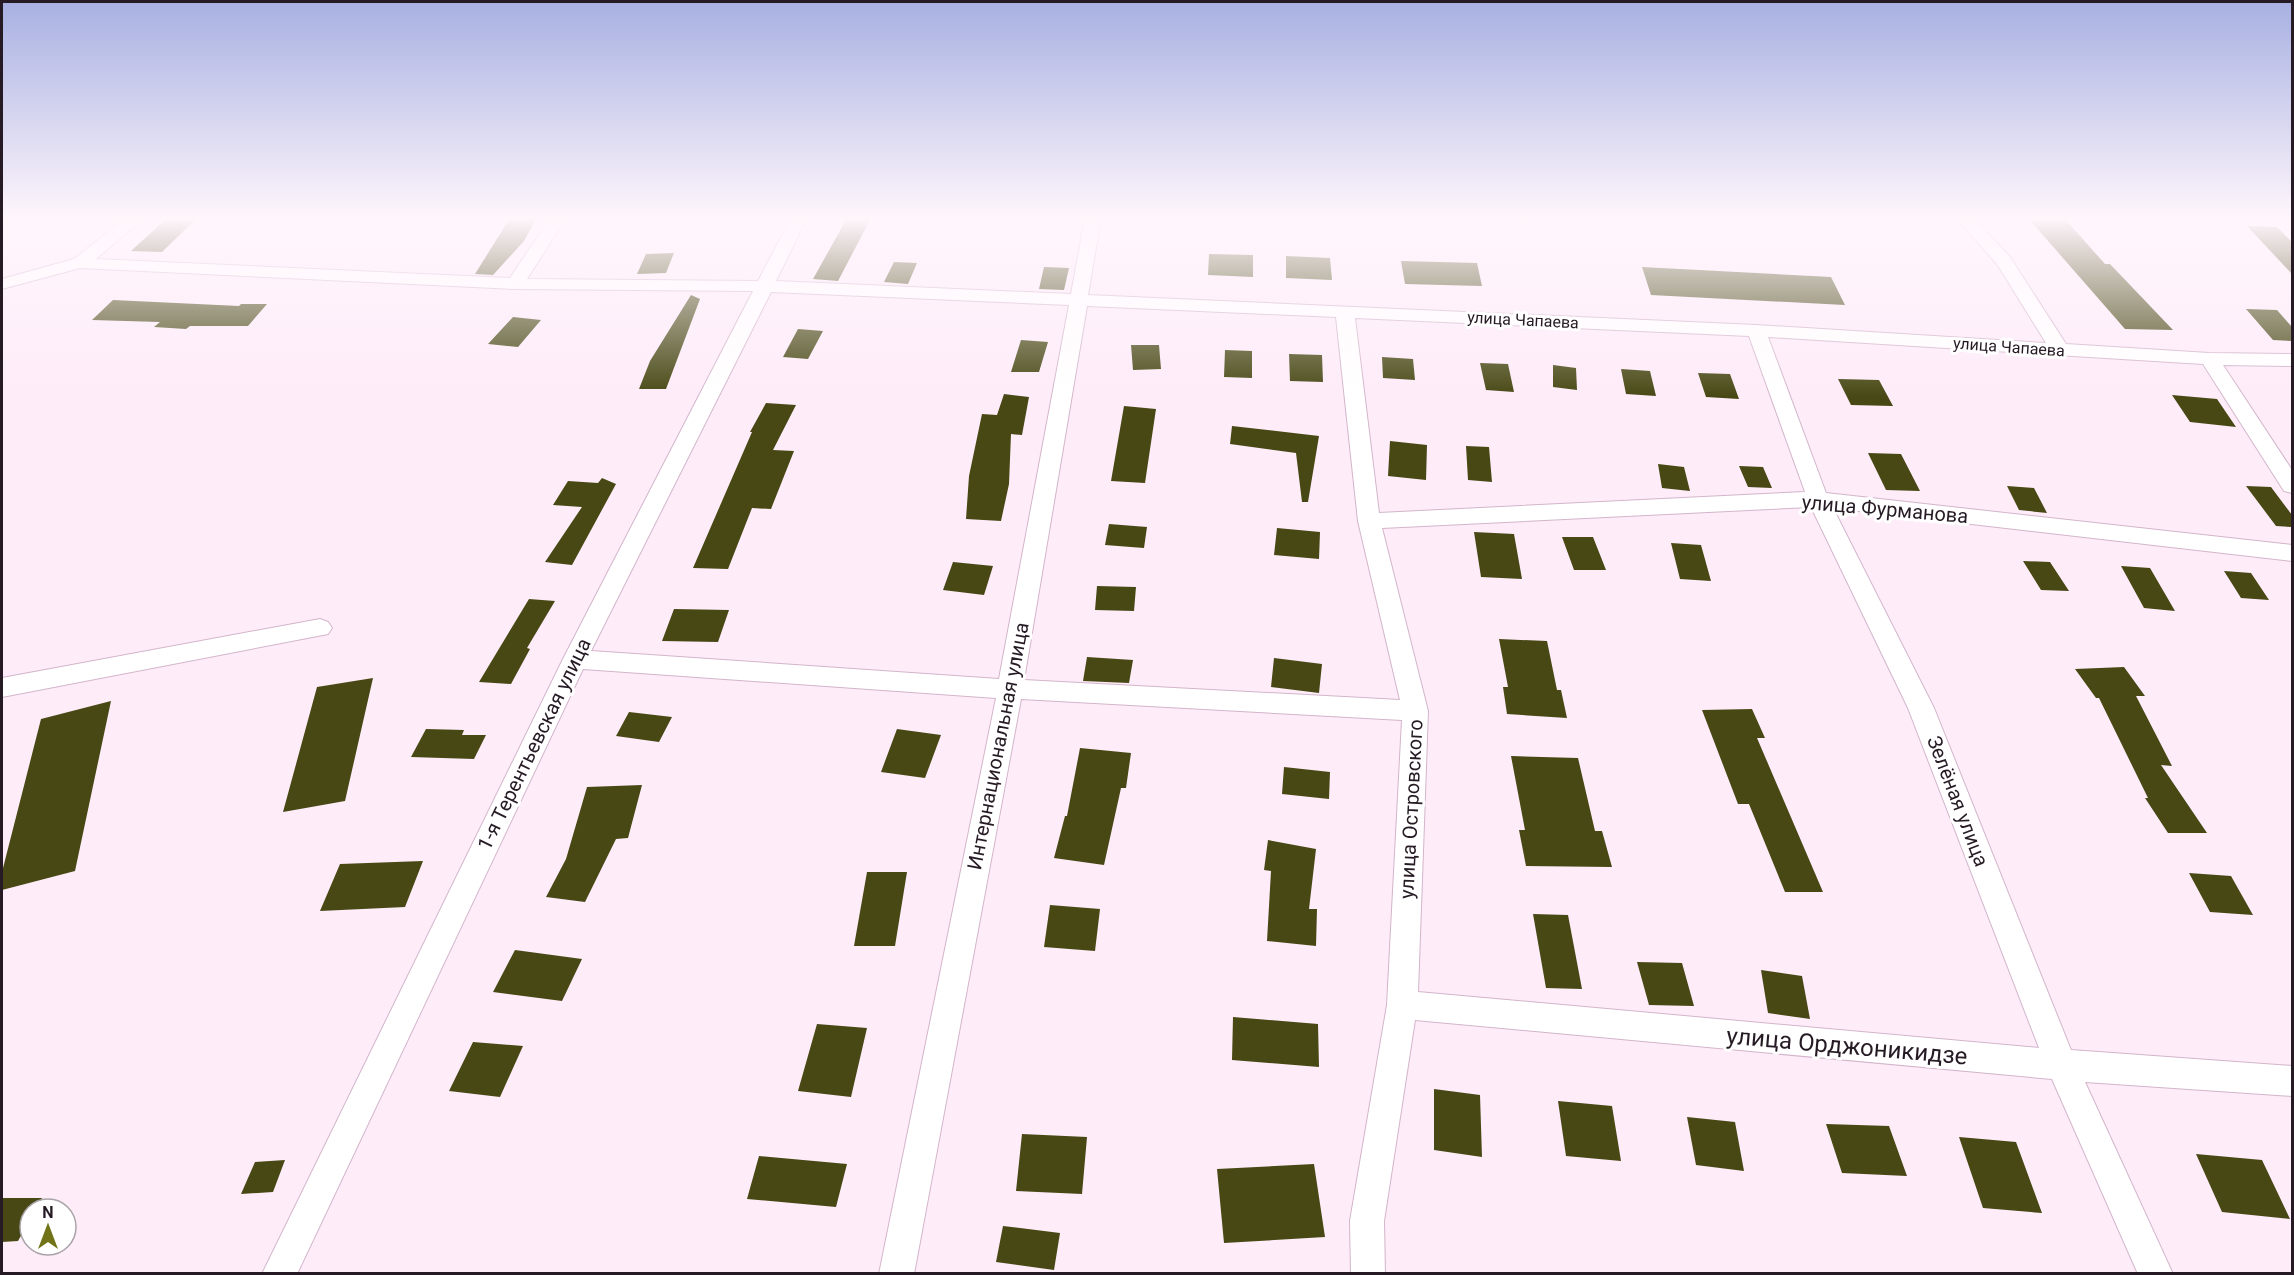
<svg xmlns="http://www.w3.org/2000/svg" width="2294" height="1275" font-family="Roboto,sans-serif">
  <rect width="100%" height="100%" fill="#feecf9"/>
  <!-- building -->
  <path fill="#474814" d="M167,218H197L162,252L131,251Z
    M510,218H537L524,241L493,275L475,274Z
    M847,218H871L838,281L813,279Z
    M2028,218H2064L2105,264H2110L2173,330L2125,329Z
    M2247,226L2277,227L2292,242V274Z
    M674,253L666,273L637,274L646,254Z
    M1209,254L1253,255V277L1208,275Z
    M1286,256L1330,258L1332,280L1286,278Z
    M1401,261L1477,263L1482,286L1405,284Z
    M894,262L917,263L908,284L884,282Z
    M1044,267L1069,268L1064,290L1039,289Z
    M1642,267L1831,277L1845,305L1651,295Z
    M691,295L700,299L666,389H639L650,361Z
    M113,300L239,306L241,304H267L248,326H190L186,329L154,327L160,322L92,320Z
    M2246,309L2277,310L2292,327V341L2273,340Z
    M513,317L541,320L518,347L488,344Z
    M798,329L823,331L808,359L783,357Z
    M1021,340L1048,342L1039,372H1011Z
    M1131,345H1159L1161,369L1133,370Z
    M1225,350L1252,351V378L1224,377Z
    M1289,354L1322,355L1323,382L1290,381Z
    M1382,357L1413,359L1415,380L1383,378Z
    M1480,363L1508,364L1514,392L1486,390Z
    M1553,365L1576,368L1577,390L1553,387Z
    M1621,369L1650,371L1656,396L1626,394Z
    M1698,373L1730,374L1739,399L1706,397Z
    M1838,379L1879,380L1893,406L1851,405Z
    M1004,394L1029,397L1022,435L1011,434L1009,484L1001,521L966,519L969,476L982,414L997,415Z
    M2172,395L2217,399L2236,427L2190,422Z
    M766,403L796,405L773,450L794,451L771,509L752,508L728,569L693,568L752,432H750Z
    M1124,406L1156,409L1145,483L1111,481Z
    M1232,426L1319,436L1308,502H1302L1296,453L1230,444Z
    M1390,441L1427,445L1426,480L1388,476Z
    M1466,446L1489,447L1492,482L1468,480Z
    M1868,453L1901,454L1920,491L1886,490Z
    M1658,464L1684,467L1690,491L1662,488Z
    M1739,466L1763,467L1772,488L1748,487Z
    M602,478L616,484L572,565L545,562L582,507L553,505L568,481L598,483Z
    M2007,486L2034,488L2047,513L2019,510Z
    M2246,486L2271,487L2292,515V527L2276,526Z
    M1109,524L1147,527L1144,548L1105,545Z
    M1277,528L1320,532L1319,559L1274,555Z
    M1474,532L1514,534L1522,579L1481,577Z
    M1562,537H1593L1606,570H1574Z
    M1671,543L1701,545L1711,581L1680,579Z
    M2023,561L2050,562L2069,591L2041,590Z
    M953,562L993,566L984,595L943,590Z
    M2121,566L2150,568L2175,611L2144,608Z
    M2224,571L2251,573L2269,600L2241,598Z
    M1097,586L1136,587L1134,611L1095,610Z
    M529,599L555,601L527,648L530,649L511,684L479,682Z
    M674,609L729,610L718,642L662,641Z
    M1499,639L1547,641L1557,690H1561L1567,718L1507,714L1503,687H1508Z
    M1087,657L1133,660L1129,683L1083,681Z
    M1274,658L1322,664L1319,693L1271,687Z
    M2124,667L2145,696H2136L2172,766L2161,765L2207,833H2168L2145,798H2148L2099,698H2096L2075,669Z
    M373,678L345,801L283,812L317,687Z
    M111,701L75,871L2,890V872L41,719Z
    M1752,709L1765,738H1757L1823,892H1785L1749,804H1738L1702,710Z
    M629,712L672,717L659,742L616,736Z
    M426,729L464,730L462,735H486L474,759L411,757Z
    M897,729L941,735L925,778L881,772Z
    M1080,748L1131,753L1126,788H1121L1104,865L1054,858L1065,816H1067Z
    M1511,756L1578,758L1595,831H1602L1612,867L1526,866L1519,830H1525Z
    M1284,767L1330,772L1329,799L1282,794Z
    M642,785L628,838L616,839L585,902L546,897L566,859L587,787Z
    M1268,840L1316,849L1309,909H1317L1316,946L1267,941L1271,871L1264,870Z
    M423,861L405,907L320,911L340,864Z
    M867,872H907L895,946H854Z
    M2189,873L2231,876L2253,915L2210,912Z
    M1050,905L1100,909L1095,951L1044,947Z
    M1533,914L1568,915L1582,989L1546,988Z
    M515,950L582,959L562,1001L493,992Z
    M1637,962L1682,963L1694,1006L1649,1005Z
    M1761,970L1802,976L1810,1019L1768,1013Z
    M1233,1017L1318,1024L1319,1067L1232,1060Z
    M817,1024L867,1028L851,1097L798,1091Z
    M473,1042L523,1046L500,1097L449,1091Z
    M1434,1089L1480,1095L1482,1157L1434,1150Z
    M1558,1101L1612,1106L1621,1161L1566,1156Z
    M1687,1117L1735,1122L1744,1171L1696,1165Z
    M1826,1124L1889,1126L1907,1176L1842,1173Z
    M1022,1134L1087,1137L1082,1194L1016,1191Z
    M1959,1137L2016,1142L2042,1213L1983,1208Z
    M2196,1154L2262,1160L2290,1219L2222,1212Z
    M759,1156L847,1164L836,1207L747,1199Z
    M285,1160L273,1192L241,1194L255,1162Z
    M1314,1164L1325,1237L1224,1243L1217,1169Z
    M2,1198H42L36,1209H30V1220L18,1241L2,1242Z
    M1003,1226L1060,1233L1054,1270L996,1262Z"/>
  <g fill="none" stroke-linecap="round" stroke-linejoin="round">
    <!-- minor casing -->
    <g stroke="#d3b5cb" stroke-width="2">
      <path id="minor" d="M126,218H144L96,259L510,278L550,218H566L527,279L758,281L791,218H807L776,281L1071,294L1085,218H1101L1088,295L1756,325L2046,343L1997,264L1956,218H1973L2010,257L2066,344L2209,353L2292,354V366L2223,365L2292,470V493L2284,491L2203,364L1768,337L1826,493L2292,545V561L1833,508L1934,708L2071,1050L2292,1066V1096L2085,1082L2173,1274H2138L2052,1079L1415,1020L1384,1221L1385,1274H1351L1350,1221L1387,1005L1402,720L1021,699L914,1274H879L996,698L583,669L297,1274H262L563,659L753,291L515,289L80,268L2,289V279L74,259ZM771,292L1069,305L999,679L591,651ZM1087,306L1336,317L1358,521L1400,700L1024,680ZM1355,318L1749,336L1805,492L1379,513ZM1811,507L1908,708L2039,1048L1418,992L1428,711L1382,528Z
        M320,619L328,622L332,628L328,634L2,697V678Z"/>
    </g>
    <!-- minor -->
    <use href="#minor" fill="#fff" fill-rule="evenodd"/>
  </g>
  <!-- sky -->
  <linearGradient id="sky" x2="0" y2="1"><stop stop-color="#a7b0e1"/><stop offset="0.55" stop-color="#fff6fc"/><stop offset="1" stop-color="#fff6fc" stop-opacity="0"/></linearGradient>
  <rect width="2294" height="397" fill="url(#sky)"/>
  <g text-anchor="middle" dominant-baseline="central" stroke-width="6" stroke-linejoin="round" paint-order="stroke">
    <!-- far-street labels -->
    <g font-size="16" fill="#261b24" stroke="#fff">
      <text transform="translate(1523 320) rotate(3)">улица Чапаева</text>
      <text transform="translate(2009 347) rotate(4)">улица Чапаева</text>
    </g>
    <!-- street labels -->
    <g font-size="20" fill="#261b24" stroke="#fff">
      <text transform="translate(1885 509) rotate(5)">улица Фурманова</text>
      <text transform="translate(534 744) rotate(-64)">1-я Терентьевская улица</text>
      <text transform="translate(998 746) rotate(-79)">Интернациональная улица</text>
      <text transform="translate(1958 801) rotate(69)">Зелёная улица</text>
      <text transform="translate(1411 809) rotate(-87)">улица Островского</text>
    </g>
    <!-- near-street labels -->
    <g font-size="24" fill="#261b24" stroke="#fff">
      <text transform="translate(1847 1046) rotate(5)">улица Орджоникидзе</text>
    </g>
  </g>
  <!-- border -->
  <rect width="2294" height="1275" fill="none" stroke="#261b24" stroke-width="6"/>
  <!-- north arrow -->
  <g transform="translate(48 1227)"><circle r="28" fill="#ffffff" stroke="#a8a4a7" stroke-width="1.5"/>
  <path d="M0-4.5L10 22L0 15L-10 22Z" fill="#717319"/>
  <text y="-9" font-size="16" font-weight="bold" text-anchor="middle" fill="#261b24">N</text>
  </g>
</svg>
